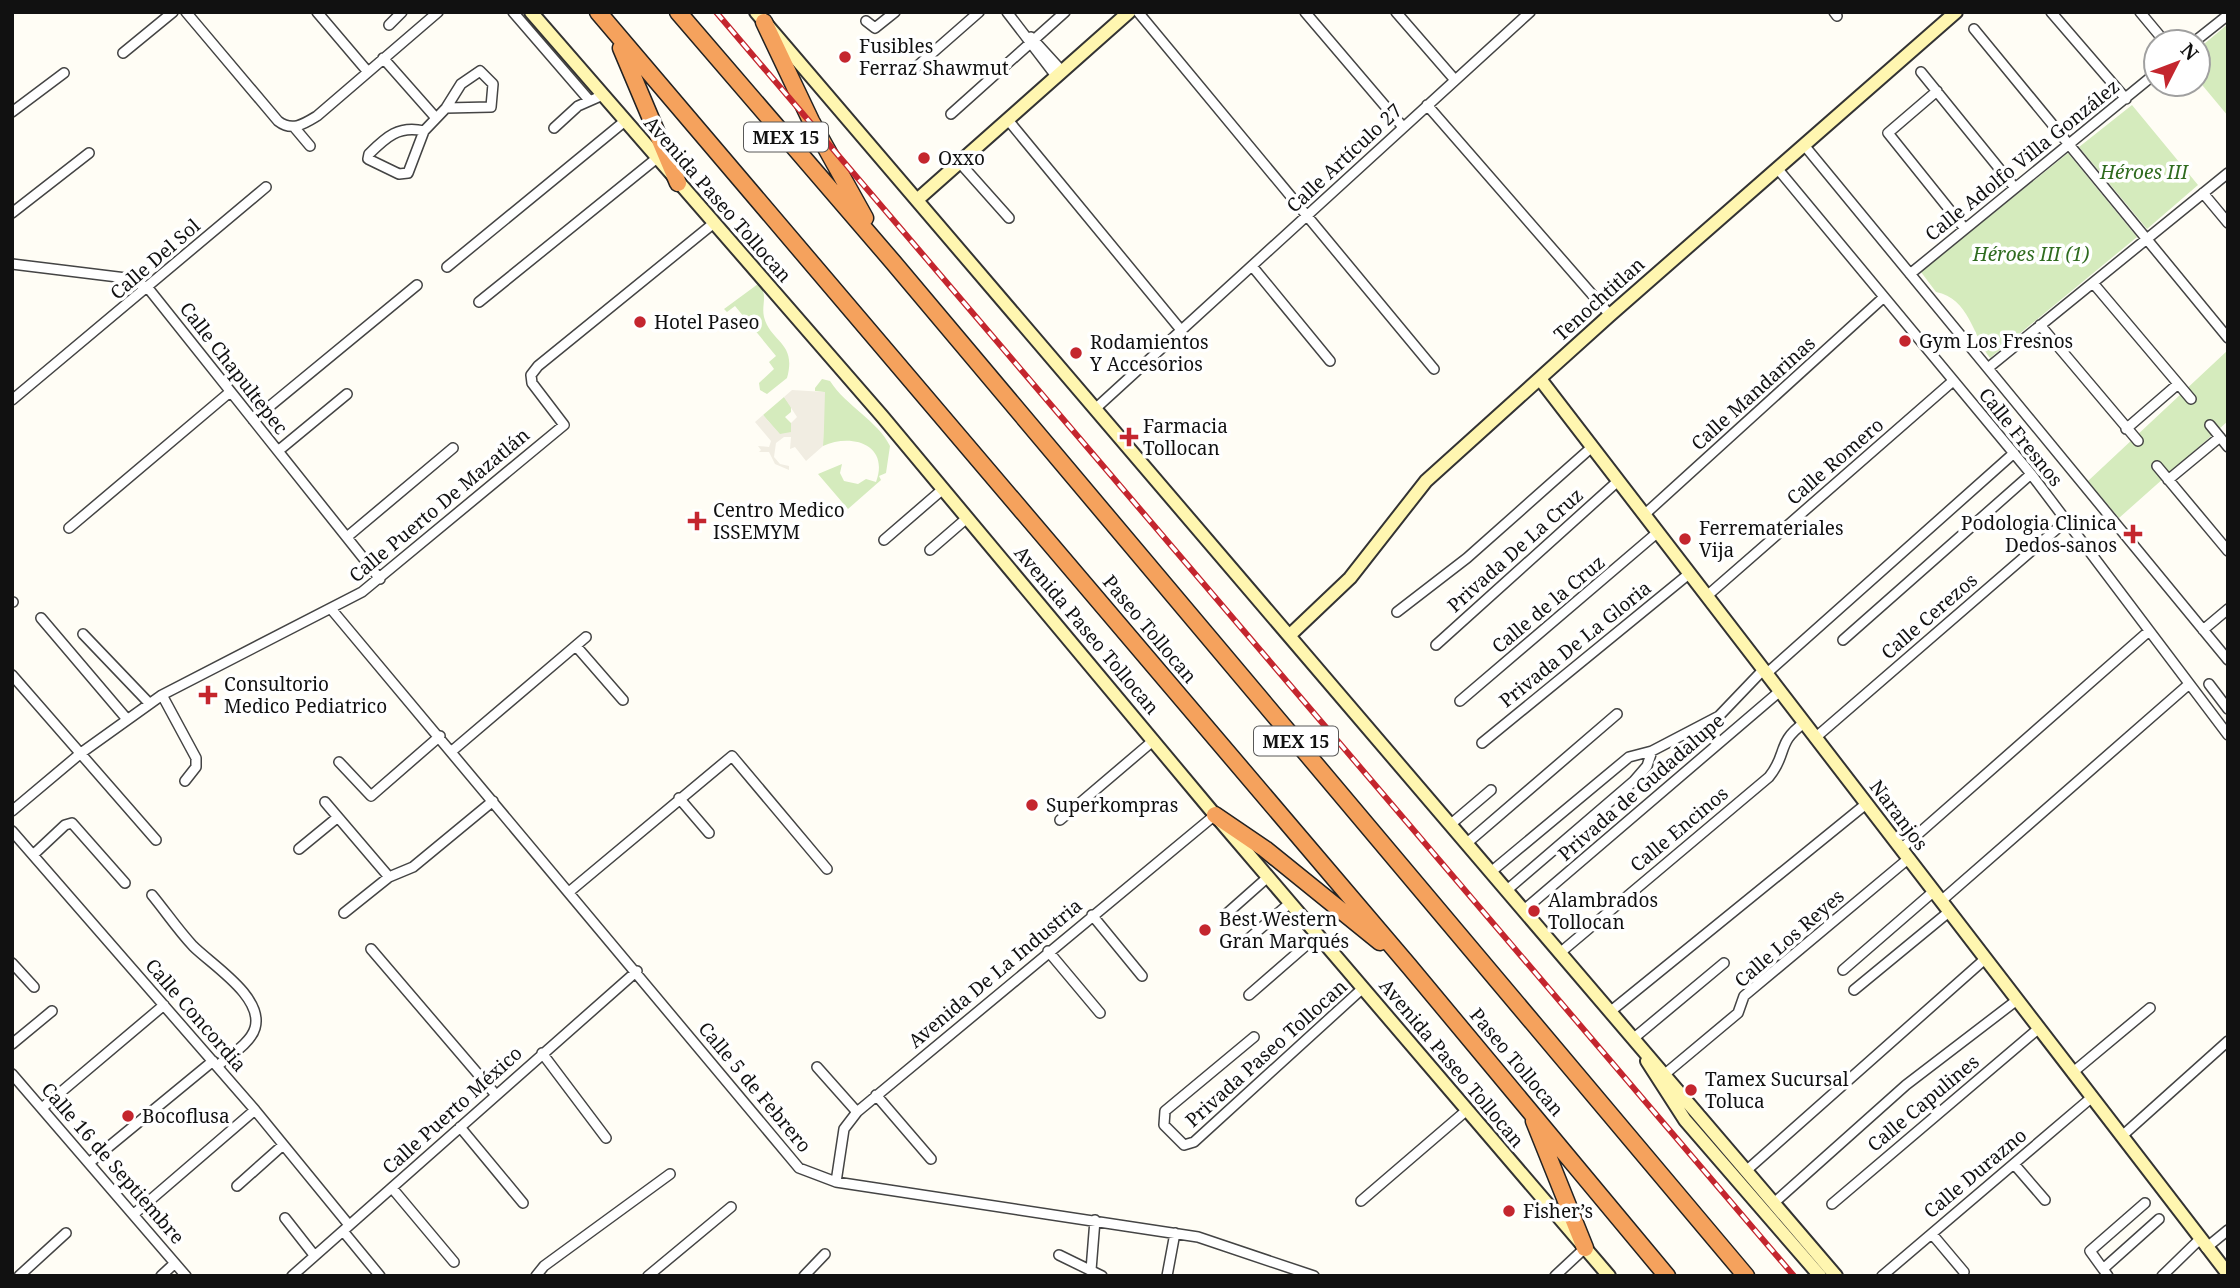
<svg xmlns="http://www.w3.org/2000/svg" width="2240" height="1288" font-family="'Noto Serif',serif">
  <rect width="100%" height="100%" fill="#fffdf5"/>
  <!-- green -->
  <path fill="#d5ebbd" d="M2228,24V116L2198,80V49Z
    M2132,105L2198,185L2147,229L2079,147Z
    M2068,153L2137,237L1990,358C1973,336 1969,298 1936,292L1921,272Z
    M758,284C769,294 761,304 764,317C771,343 797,342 787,378L767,394L760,390L759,383L774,369L769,362L776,356L735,306L727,312L724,309Z
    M2228,350V421L2119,518L2088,481Z
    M822,379L830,381C846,406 878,421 890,446L886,473L879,476L881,480L848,509L818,474L842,464L840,473L844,481L858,484L866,479L876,482C890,444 851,433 823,446L824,392L815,391V388Z
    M784,397L791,406V412L785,417L791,423V433L780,435L763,415Z"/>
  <!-- plaza -->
  <path fill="#f1ede2" d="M792,390L825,392L824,427L823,446L806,461L795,447L790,449L791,437H784L776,443L774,457L780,464L789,466V470L775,464L769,452H759L761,450L758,446L769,447L771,441L755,422L763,415L780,434L791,432V423L797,417L784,397Z"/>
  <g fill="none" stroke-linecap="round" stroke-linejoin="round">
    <!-- street casing -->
    <g stroke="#444" stroke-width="12">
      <path id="street" d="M186,12L278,121C292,132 304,124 317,116L438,12
        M317,12L368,72
        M513,12L589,100
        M1007,12L1056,76
        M1138,12L1434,369
        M1305,12L1403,127
        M1396,12L1455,80
        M1834,12L1837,16
        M2051,12L2126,99
        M2140,12L2165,42
        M866,21L875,28L895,12
        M389,25L402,12
        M1974,29L2228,338
        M1031,37L1062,71
        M2194,42L2228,15
        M123,53L173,12
        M383,58L436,118
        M914,69L979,12
        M1921,72L2015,188
        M1937,91L1888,133L1965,229
        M1427,105L1610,315
        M12,112L64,73
        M951,114L1065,12
        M1008,120L1181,330
        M294,127L310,146
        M554,128L578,106L603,95
        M424,131C399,125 386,137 369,154L368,159L399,174L408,173L424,131L446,108L461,84L480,71L493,84L491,107L446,108
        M1804,145L2228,660
        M960,163L1009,218
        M1777,168L2031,474L2228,735
        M2203,193L2228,223
        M12,213L89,153
        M12,264L126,278L148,288L380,579
        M1252,266L1330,361
        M447,267L625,121
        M1910,274L2156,73
        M2093,283L2191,399
        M479,302L657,158
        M2040,325L2138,441
        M1988,368L2228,173
        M12,400L266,187
        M1095,409L1530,12
        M253,420L417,285
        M2210,425L2228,447
        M2126,429L2178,384
        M278,451L347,394
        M2157,466L2228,551
        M2168,480L2220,437
        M1644,515L1884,297
        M69,528L230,392
        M347,537L453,448
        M884,540L943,489
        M930,550L967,518
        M1708,595L1953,381
        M12,602H13
        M332,610L799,1168L836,1182L1198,1237L1314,1276
        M1397,612L1467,558L1592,447
        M41,618L126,718
        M2203,630L2228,609
        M83,634L149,703
        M1843,640L2031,474
        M1436,645L1618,481
        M576,646L623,700
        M1766,674L2014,453
        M12,675L156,840
        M2209,684L2228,709
        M162,695L196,758V767L185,781
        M1460,701L1658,532
        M1815,738L2066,521
        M1482,743L1690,573
        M452,751L586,637
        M339,762L371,796L440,736
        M679,798L709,833
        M325,802L389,877
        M12,811L81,753L162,695L362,592L564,425L532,383L531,375L538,366L714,223
        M1060,820L1154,740
        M1451,824L1491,790
        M12,831L255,1110L349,1225
        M1467,843L1617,714
        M299,849L338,817
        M1901,849L2149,631
        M33,855L65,825L72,823L125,883
        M1492,871L1629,757L1652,751L1719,716L1763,670
        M1507,890L1634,781L1647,766L1652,751
        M569,892L732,756L827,869
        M152,895C166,912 178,930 193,946C212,965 264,997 255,1028C251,1043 229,1056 217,1066
        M1941,901L2188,685
        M1524,910L1780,691
        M344,913L389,877L413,867L493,801
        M1092,915L1142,976
        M1224,916L1268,877
        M1246,941L1290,903
        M371,949L496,1095
        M1048,951L1100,1013
        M1561,952L1769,777C1788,754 1776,743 1804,723
        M12,963L34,987
        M1843,970L1933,892
        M1854,990L1950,911
        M1249,995L1318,935
        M1611,1011L1866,804
        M1254,1037L1165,1111L1164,1125L1184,1145L1194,1142L1363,988
        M1634,1038L1724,963
        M12,1044L52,1011
        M542,1053L606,1138
        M817,1067L857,1112
        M2072,1073L2150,1008
        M12,1074L186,1276
        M1665,1074L1738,1013L1744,996L1908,859
        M876,1095L931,1159
        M42,1108L164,1005
        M460,1127L523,1203
        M2122,1136L2228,1041
        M89,1163L213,1061
        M2014,1164L2045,1200
        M1747,1170L1985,959
        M836,1182L844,1129L857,1112L1215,815
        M237,1186L283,1145
        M392,1188L454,1262
        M1361,1201L1467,1110
        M1775,1202L1906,1085L2017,1000
        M1832,1204L2038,1029
        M134,1214L255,1110
        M285,1218L314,1255
        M343,1231L380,1276
        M1932,1234L1964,1272
        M2206,1248L2228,1230
        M1059,1255L1102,1276
        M2103,1269L2090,1251L2145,1203
        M1091,1270L1095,1220
        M19,1276L66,1233
        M161,1276L175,1263
        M292,1276L637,971
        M536,1276L544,1266L670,1174
        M648,1276L731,1207
        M804,1276L825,1254
        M1167,1276L1175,1233
        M1555,1276L1585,1248
        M1882,1276L2091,1098
        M2108,1276L2103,1269L2159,1219
        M2162,1276L2200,1239"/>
    </g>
    <!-- secondary casing -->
    <g stroke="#333" stroke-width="16">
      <path id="secondary" d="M531,12L882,416L1215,815L1609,1276
        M756,12L1836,1276
        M917,200L1129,12
        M1540,379L2228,1274
        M1290,635L1350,578L1426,481L1610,315L1956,12
        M1647,1061L1685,1120L1820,1276"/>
    </g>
    <!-- highway casing -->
    <g stroke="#222" stroke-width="19">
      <path id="highway" d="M598,12L1409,966L1667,1276
        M678,12L893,262L1746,1276
        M764,22L811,121L865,218
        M621,48L678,183
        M1215,815L1265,849L1380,942
        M1534,1121L1585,1248"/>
    </g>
    <!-- street -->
    <use href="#street" stroke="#fff" stroke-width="9"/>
    <!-- secondary -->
    <use href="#secondary" stroke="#fff6b0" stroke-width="12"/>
    <!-- highway -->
    <use href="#highway" stroke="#f5a25d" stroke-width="16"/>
    <!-- rail casing -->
    <g stroke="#c4262e" stroke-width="6">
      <path id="rail" d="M716,12L1794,1276"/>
    </g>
    <!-- rail -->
    <use href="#rail" stroke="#fff" stroke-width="3.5" stroke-dasharray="10" stroke-linecap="butt"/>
  </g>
  <!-- markers -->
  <g fill="#c4262e" stroke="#fff" stroke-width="2.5">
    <circle cx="845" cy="57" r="7"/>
    <circle cx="924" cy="158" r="7"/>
    <circle cx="640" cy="322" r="7"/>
    <circle cx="1905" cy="341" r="7"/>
    <circle cx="1076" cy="353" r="7"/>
    <path d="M1125.5 426.5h7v7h7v7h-7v7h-7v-7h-7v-7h7z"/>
    <path d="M693.5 510.5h7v7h7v7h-7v7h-7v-7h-7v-7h7z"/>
    <path d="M2129.5 523.5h7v7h7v7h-7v7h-7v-7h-7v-7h7z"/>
    <circle cx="1685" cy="539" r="7"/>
    <path d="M204.5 684.5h7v7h7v7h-7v7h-7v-7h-7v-7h7z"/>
    <circle cx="1032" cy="805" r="7"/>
    <circle cx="1534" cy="911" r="7"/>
    <circle cx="1205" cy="930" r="7"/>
    <circle cx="1691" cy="1090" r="7"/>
    <circle cx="128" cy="1116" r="7"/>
    <circle cx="1509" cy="1211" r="7"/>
  </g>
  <g text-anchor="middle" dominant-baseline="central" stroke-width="7" stroke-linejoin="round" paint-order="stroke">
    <!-- shield labels -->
    <g fill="#fff" stroke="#585858" stroke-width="2">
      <rect x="744" y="122.5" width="84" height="29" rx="5"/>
      <rect x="1254" y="726.5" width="84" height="29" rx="5"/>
    </g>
    <g font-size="18" font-weight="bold" fill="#111">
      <text x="786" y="137">MEX 15</text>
      <text x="1296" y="741">MEX 15</text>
    </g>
    <!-- poi labels -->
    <g font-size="19" fill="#111" stroke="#fff" text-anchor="start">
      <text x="859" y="46">Fusibles<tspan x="859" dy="22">Ferraz Shawmut</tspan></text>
      <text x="938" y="158">Oxxo</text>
      <text x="654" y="322">Hotel Paseo</text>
      <text x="1919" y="341">Gym Los Fresnos</text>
      <text x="1090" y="342">Rodamientos<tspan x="1090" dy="22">Y Accesorios</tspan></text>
      <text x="1143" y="426">Farmacia<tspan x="1143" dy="22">Tollocan</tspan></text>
      <text x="713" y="510">Centro Medico<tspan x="713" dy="22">ISSEMYM</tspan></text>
      <text x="2117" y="523" text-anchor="end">Podologia Clinica<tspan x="2117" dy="22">Dedos-sanos</tspan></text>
      <text x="1699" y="528">Ferremateriales<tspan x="1699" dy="22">Vija</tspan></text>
      <text x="224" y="684">Consultorio<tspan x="224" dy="22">Medico Pediatrico</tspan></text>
      <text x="1046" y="805">Superkompras</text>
      <text x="1548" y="900">Alambrados<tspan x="1548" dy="22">Tollocan</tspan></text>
      <text x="1219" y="919">Best Western<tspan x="1219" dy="22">Gran Marqués</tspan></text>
      <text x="1705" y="1079">Tamex Sucursal<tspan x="1705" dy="22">Toluca</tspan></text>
      <text x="142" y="1116">Bocoflusa</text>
      <text x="1523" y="1211">Fisher’s</text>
    </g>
    <!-- street labels -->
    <g font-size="19" fill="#111" stroke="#fff">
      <text transform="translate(1344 158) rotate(-43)">Calle Artículo 27</text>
      <text transform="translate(2022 160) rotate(-39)">Calle Adolfo Villa González</text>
      <text transform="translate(718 199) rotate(49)">Avenida Paseo Tollocan</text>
      <text transform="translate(155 259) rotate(-41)">Calle Del Sol</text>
      <text transform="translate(1599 299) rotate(-42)">Tenochtitlan</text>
      <text transform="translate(234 368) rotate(52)">Calle Chapultepec</text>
      <text transform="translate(1753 393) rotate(-42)">Calle Mandarinas</text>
      <text transform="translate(2021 437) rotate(51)">Calle Fresnos</text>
      <text transform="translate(1835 461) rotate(-41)">Calle Romero</text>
      <text transform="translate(439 505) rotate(-40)">Calle Puerto De Mazatlán</text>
      <text transform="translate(1515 550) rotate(-42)">Privada De La Cruz</text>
      <text transform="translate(1548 604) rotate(-40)">Calle de la Cruz</text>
      <text transform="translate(1929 616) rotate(-41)">Calle Cerezos</text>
      <text transform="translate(1150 629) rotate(50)">Paseo Tollocan</text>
      <text transform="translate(1087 630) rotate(50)">Avenida Paseo Tollocan</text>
      <text transform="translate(1575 644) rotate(-39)">Privada De La Gloria</text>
      <text transform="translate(1641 787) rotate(-41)">Privada de Gudadalupe</text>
      <text transform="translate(1899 815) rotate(53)">Naranjos</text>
      <text transform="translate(1679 829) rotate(-40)">Calle Encinos</text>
      <text transform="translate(1789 938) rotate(-41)">Calle Los Reyes</text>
      <text transform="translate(995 973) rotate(-40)">Avenida De La Industria</text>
      <text transform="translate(196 1015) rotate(49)">Calle Concordia</text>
      <text transform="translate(1266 1053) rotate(-42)">Privada Paseo Tollocan</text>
      <text transform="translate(1517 1062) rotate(50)">Paseo Tollocan</text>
      <text transform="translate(1452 1063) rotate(50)">Avenida Paseo Tollocan</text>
      <text transform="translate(755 1087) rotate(50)">Calle 5 de Febrero</text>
      <text transform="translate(1923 1103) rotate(-40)">Calle Capulines</text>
      <text transform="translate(452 1110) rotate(-42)">Calle Puerto México</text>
      <text transform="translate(113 1163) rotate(49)">Calle 16 de Septiembre</text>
      <text transform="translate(1975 1173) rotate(-40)">Calle Durazno</text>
    </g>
    <!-- park labels -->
    <g font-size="19" font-style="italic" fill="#2f6b1f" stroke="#fff">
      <text x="2144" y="172">Héroes III</text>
      <text x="2031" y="254">Héroes III (1)</text>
    </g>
  </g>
  <!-- border -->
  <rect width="2240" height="1288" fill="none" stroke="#111111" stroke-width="28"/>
  <!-- north arrow -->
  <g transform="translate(2177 63) rotate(48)"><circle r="33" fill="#ffffff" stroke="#a0a0a0" stroke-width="2"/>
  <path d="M0-5L12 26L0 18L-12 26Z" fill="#c4262e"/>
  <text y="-10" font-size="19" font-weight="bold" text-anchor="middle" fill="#111111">N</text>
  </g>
</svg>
